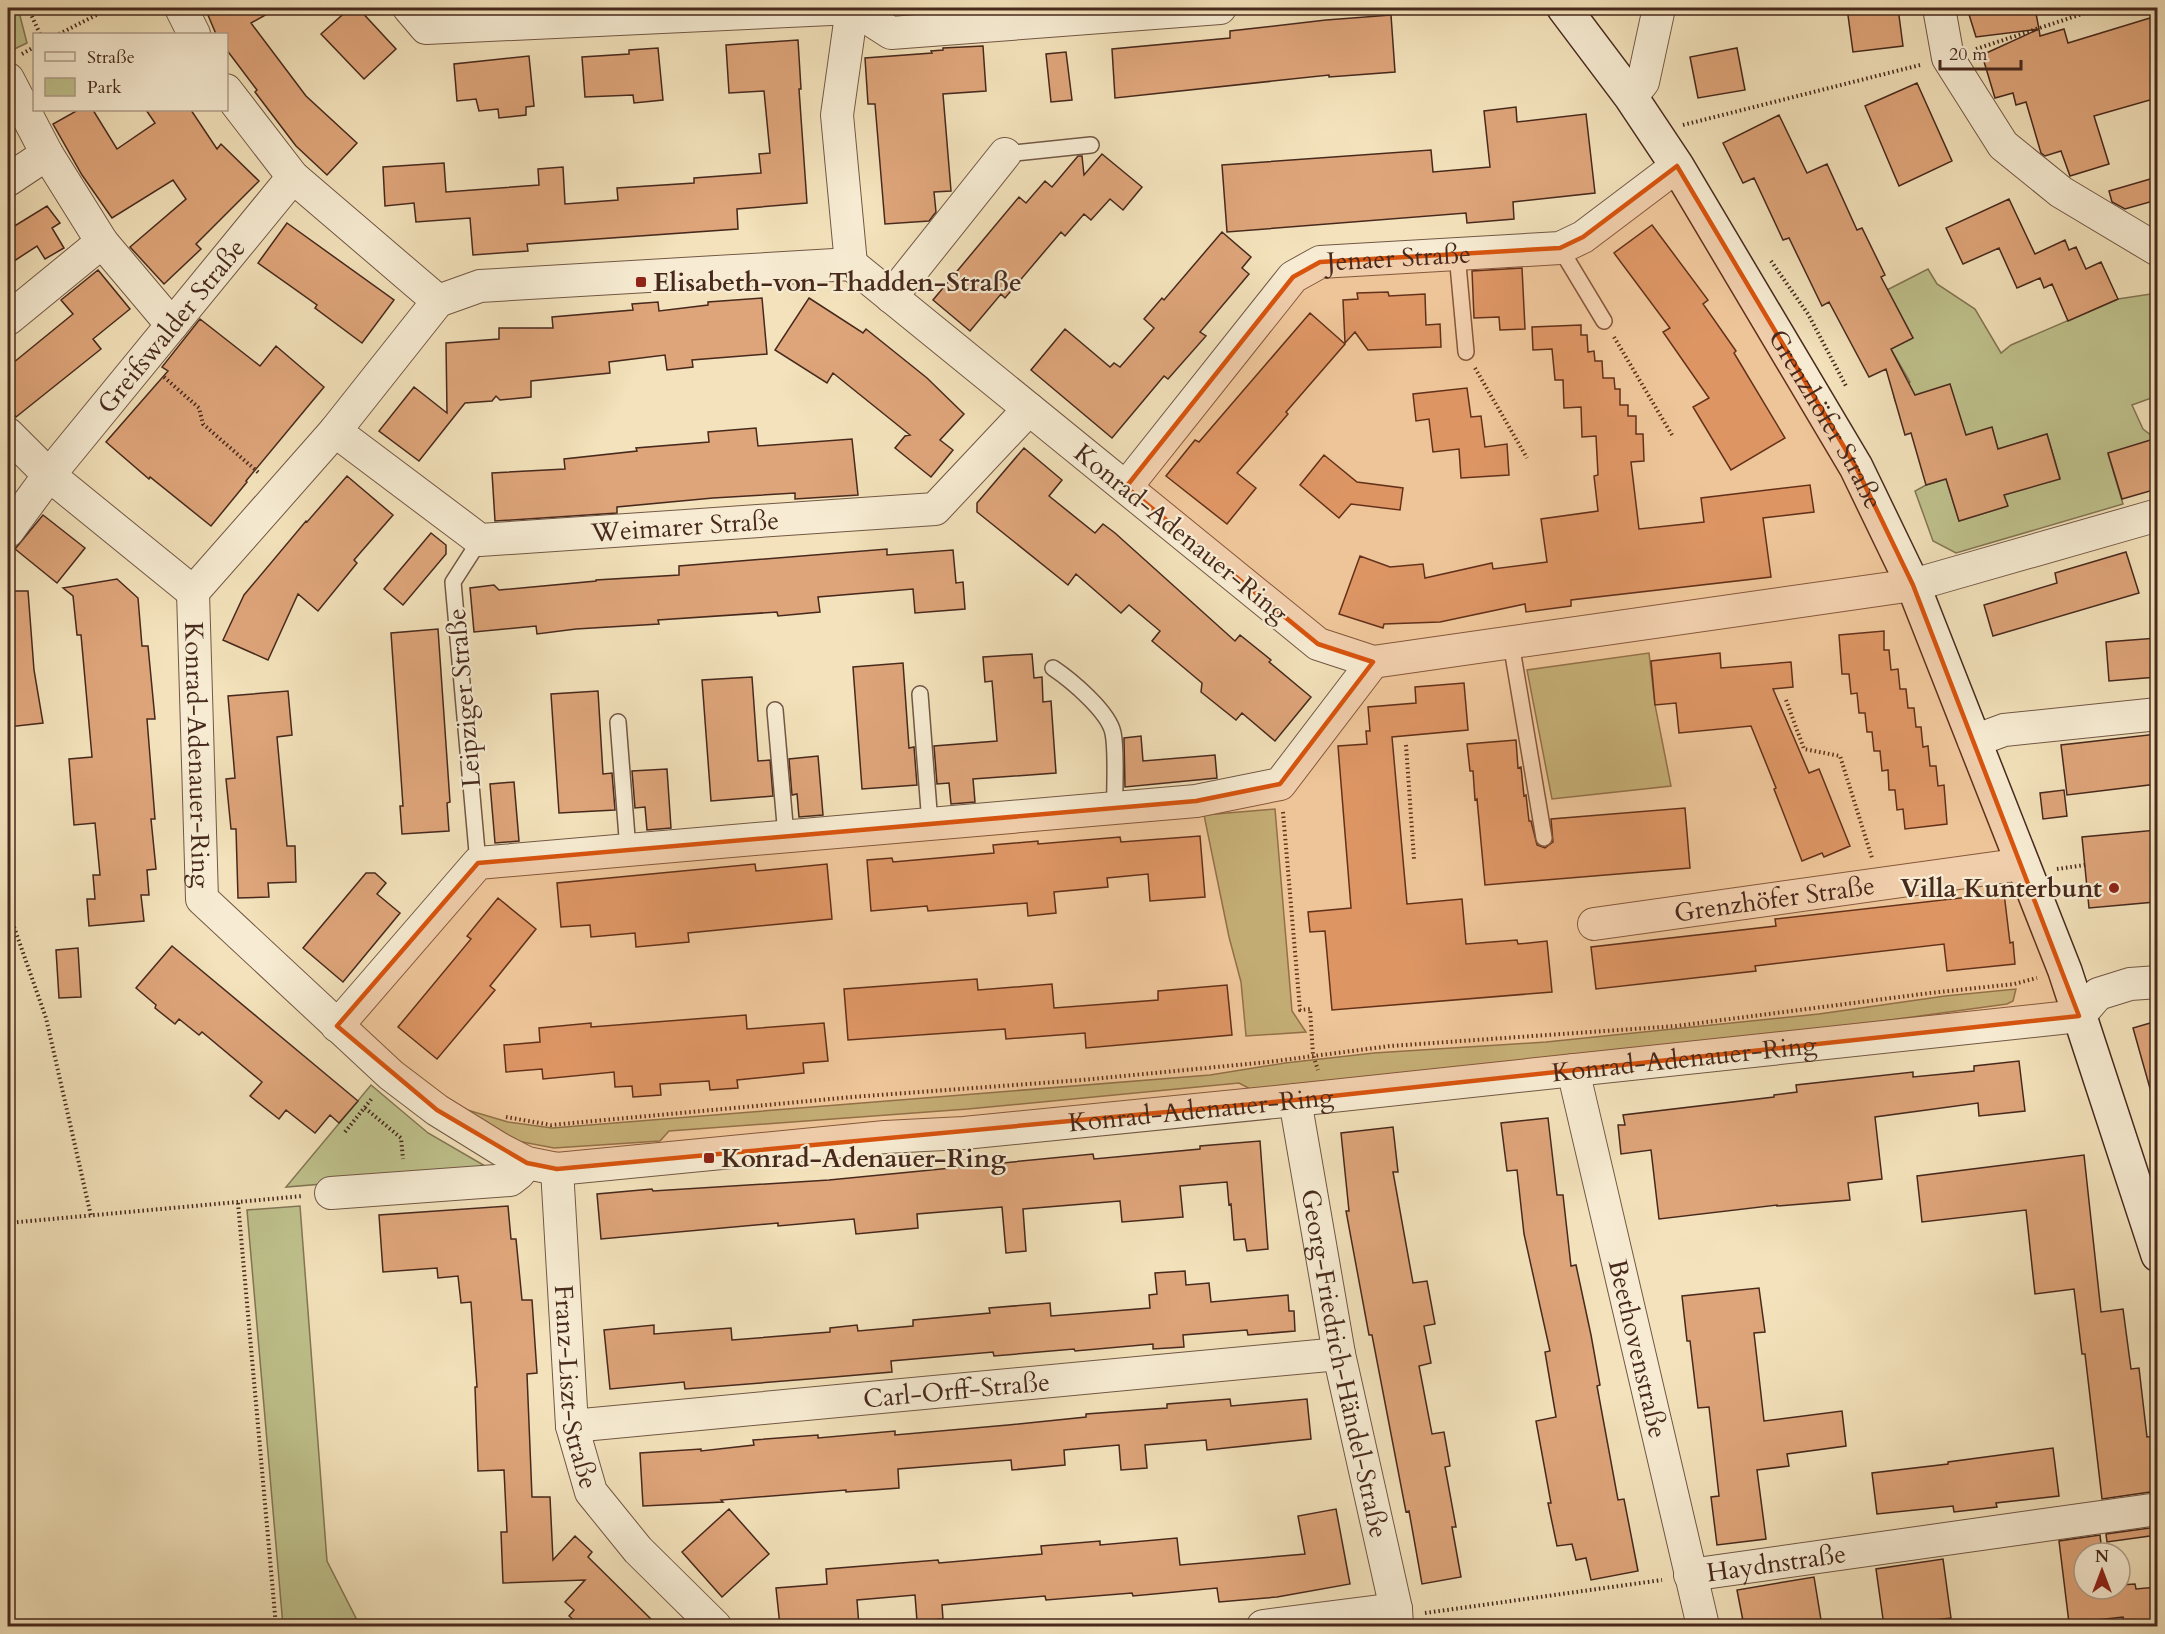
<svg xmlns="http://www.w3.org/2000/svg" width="2165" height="1634" font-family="Cardo,serif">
  <rect width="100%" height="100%" fill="#f3e2bb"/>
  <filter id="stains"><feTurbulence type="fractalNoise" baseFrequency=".00333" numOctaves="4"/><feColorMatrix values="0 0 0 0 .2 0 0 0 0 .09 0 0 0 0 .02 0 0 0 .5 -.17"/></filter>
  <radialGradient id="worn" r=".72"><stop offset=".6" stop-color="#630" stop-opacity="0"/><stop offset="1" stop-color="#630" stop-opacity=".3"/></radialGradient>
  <!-- green -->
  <path fill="#bfc28d" stroke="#837655" stroke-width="1.5" d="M18,8L27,43L8,52V9Z
    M1928,269L1937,284L1975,309L2001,353L2011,345L2118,299L2157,293V396L2132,405L2143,429L2156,439L2108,454L2123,504L1956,553L1933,541L1915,491L1926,485L1946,479L1959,521L2007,506L2004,495L2060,478L2047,434L1998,449L1992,428L1966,435L1895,401L1893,391L1910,382L1891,349L1913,338L1894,302L1883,292Z
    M1649,653L1655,705L1671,786L1552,799L1527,670Z
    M1275,809L1292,1011L1306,1032L1246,1036L1241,982L1229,937L1204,815Z
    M2016,989L2013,1001L2007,1004L1672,1050L1252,1090L1239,1083L968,1109L669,1131L660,1141L554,1148L517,1141L447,1104L508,1122L552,1128L1210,1075L1285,1063L1374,1053L1546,1042L1819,1014L1945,996Z
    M371,1085L428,1133L492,1170L286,1187Z
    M300,1206L327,1561L360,1626H283L247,1210Z"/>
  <!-- building -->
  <path fill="#dfa57a" stroke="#47291d" stroke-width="1.5" d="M205,8H278L251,23L306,96L357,143L327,175L296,146L255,92L257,90L226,49V34H216Z
    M350,8H358L396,49L364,79L321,34Z
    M1847,8H1898L1903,46L1853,52Z
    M1967,8H2035L2039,29L1976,37Z
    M1391,15L1395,72L1329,77V75L1115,98L1112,49L1230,38V31L1326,20Z
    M2150,18L2157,41V98L2094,116L2109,164L2070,176L2061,151L2045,156L2041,153L2026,102L2016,105L2013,93L1995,98L1982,55L2039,29L2040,36L2064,29L2068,43Z
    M798,40L801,89H799L807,203L737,209L738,229L527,244L528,251L473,255L470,218L416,222L414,203L385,206L383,167L444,163L446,192L539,185L538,169L563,167L565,204L618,200L617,188L694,183V178L761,173L759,154L770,153L764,91L729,93L726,45Z
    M983,46L986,91L943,94L951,191L934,192L936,212L929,221L885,224L875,104H868L865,58L932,53L931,51L943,50V48Z
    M658,48L663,100L634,103L633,95L585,97L582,57L629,54V50Z
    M1737,48L1745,90L1698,98L1690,57Z
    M1066,52L1072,100L1051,102L1046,54Z
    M529,56L534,106L526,107V115L499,118L498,109L479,111L476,99L457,101L454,64Z
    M1917,83L1952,161L1899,186L1865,106Z
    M1516,107L1517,122L1586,114L1595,193L1513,202L1514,219L1467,223L1466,213L1227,232L1222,165L1431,150L1433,172L1490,167L1484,111Z
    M78,110H93L117,149L155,123L146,110H191L217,149L221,144L259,181L196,244L201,249L164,284L130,247L186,199L173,180L112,218L82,175L53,124Z
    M1779,115L1807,173L1827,164L1857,230L1862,228L1885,275L1881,277L1913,338L1891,349L1915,395L1950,384L1966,435L1992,427L1998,449L2047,434L2060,479L2004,495L2008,506L1959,521L1946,479L1926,485L1911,433L1905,435L1886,369L1869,377L1829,302L1822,306L1789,238L1783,240L1754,178L1743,183L1723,143Z
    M1102,154L1142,187L1123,210L1110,199L1091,220L1084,214L1065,236L1061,232L1005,298L1001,294L970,331L933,300L1019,197L1026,203L1045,181L1052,187L1078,156H1082L1084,175Z
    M2157,177V200L2125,209L2112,202L2109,191Z
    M2009,199L2035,254L2065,240L2069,250L2076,247L2086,269L2101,262L2118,299L2068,321L2052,284L2044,288L2040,278L2017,288L1999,248L1963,264L1946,228Z
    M47,206L60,223L52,228L64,248L45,259L37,246L8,265V230Z
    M287,223L394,300L362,343L315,308L317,305L258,263Z
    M1652,225L1708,300L1703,304L1736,351L1734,353L1785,438L1731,470L1693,407L1709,398L1663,332L1670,328L1614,253Z
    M1222,232L1251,257L1242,268L1249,274L1200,332L1206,336L1168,379L1164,376L1112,438L1031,370L1065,329L1110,367L1114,363L1120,367L1154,328L1144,319L1162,298L1164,300Z
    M1522,268L1525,329L1500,330L1499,317L1474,318L1472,271Z
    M98,270L130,309L93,339L101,349L16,417L8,406V367L73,314L61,300Z
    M1388,292L1389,296L1425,294L1426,325L1440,324L1441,347L1368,350L1355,332L1345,343L1343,300L1358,299L1357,293Z
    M762,298L767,354L692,360L693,367L667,370L665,355L609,362L610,373L531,381V397L500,400L496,396L492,401L465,403L419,461L379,431L414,387L447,413L446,343L499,339V328H553L552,317L633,310L632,304L658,302L659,311L708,305V302Z
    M809,298L863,333L866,329L927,378L964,414L940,440L953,450L931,477L895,448L905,436L910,435L833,373L827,383L775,350Z
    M1310,313L1345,344L1286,412L1288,414L1237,473L1256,488L1227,524L1166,476L1195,440L1199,442Z
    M200,319L260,366L276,346L324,387L246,481L247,482L211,526L150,477L149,479L106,442L168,371L162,367Z
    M1581,325V335H1587L1588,352L1594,351L1595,361H1602L1603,378H1614L1615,389H1620V405H1628V416H1636V434H1643L1644,461L1631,462L1639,529L1704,522L1701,498L1810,485L1814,512L1763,518L1771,577L1571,600V606L1526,612L1525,604L1440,622L1384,624L1383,628L1339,614L1360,556L1390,567L1423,564L1425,578L1492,563L1493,569L1547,562L1541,519L1598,511L1594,476L1598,475L1596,436L1582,437L1581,407L1564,408L1563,380H1555L1552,349L1533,350L1532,327Z
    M1467,388L1471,417L1481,416L1485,447L1507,444L1509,475L1461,478L1459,449L1433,452L1429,419L1416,421L1413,394Z
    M756,428L758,446L852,439L858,495L795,499V493L713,498L617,507V513L495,521L492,473L565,469L564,459L637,451L636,448L709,442L708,432Z
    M2157,438V489L2122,499L2108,453Z
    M1024,448L1062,480L1049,496L1095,533L1103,524L1115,533L1235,641L1240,635L1271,660L1269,662L1311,697L1275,741L1242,713L1236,720L1201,692L1202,683L1152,641L1160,631L1129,605L1121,613L1076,574L1068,585L977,512V503Z
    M1324,455L1357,482L1403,488L1400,510L1351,504L1339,518L1300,485Z
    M347,476L393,515L354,560L357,563L318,611L298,594L268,660L223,640L244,595L306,521L307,522Z
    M43,515L85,548L57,583L15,549Z
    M431,533L446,545V554L403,605L384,589Z
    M887,549V555L953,550L956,583L963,582L965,609L915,613L913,589L818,597L820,612L778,616L777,612L658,620L659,624L576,629L537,634L536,626L474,632L470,588L494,585L499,590L596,581V580L679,575V566Z
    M2126,552L2139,593L1993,636L1984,605L2057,583L2055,573Z
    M117,579L138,598L142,646H148L155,719H147L155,819H151L156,869L147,870L149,895H141L144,921L89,926L87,899H95L93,875H100L95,823L74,825L69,759L92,757L81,635H77L73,596L63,588Z
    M8,591H28L34,670L43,723L8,727Z
    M438,629L450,802L447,803L449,831L402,834L400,806H403L391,633Z
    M1884,631V650H1889L1891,670L1898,669L1900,689H1906L1908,708H1914L1916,727H1921L1923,747L1928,746L1930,766H1936L1938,786L1944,785L1947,824L1905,829L1903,809L1897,810L1895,790H1889L1888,770L1882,771L1880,751H1874L1872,732H1867L1865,713H1859L1857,693L1851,694L1849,674H1842L1839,635Z
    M2157,638V677L2109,681L2106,642Z
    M1720,653L1721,668L1791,662L1793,687L1773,689L1809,773L1819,769L1850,846L1824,857L1822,853L1802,861L1774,789L1776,788L1751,726L1679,733L1676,703L1655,705L1651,661Z
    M1032,654L1034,678L1042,677L1043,702L1051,701L1056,773L973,779L975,802L951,804L949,783L937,784L934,746L997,741L992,681L985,682L983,657Z
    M903,663L909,748L914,747L917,785L862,789L853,667Z
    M752,677L758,761L770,760L773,796L711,801L702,680Z
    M1464,683L1468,730L1392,737L1407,904L1462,899L1466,944L1517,940L1518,944L1547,941L1552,992L1332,1010L1325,931L1310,932L1308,912L1351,908L1338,746L1367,744L1366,731H1370L1368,707L1416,703L1415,687Z
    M288,691L292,735L277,737L287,846H295L296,882L268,883L269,897L238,898L236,829H231L226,779L235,778L228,696Z
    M598,691L603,774L612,773L615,810L559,813L551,694Z
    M2157,734V784L2067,795L2061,745Z
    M1141,736L1143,761L1215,755L1217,778L1125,787L1124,738Z
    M1516,740L1518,768L1521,767L1524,796L1526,795L1529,821H1531L1537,845L1545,848L1553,842L1551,819L1685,808L1690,868L1485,885L1477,799L1475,800L1473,771H1470L1467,744Z
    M818,756L823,815L799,817L797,794L792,795L789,759Z
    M667,769L671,828L647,830L645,807L635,808L632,771Z
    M514,782L519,841L495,843L490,784Z
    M2064,790L2067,816L2043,819L2040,793Z
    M2157,830V886L2153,887L2155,902L2089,908L2082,837Z
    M1200,836L1205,897L1150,901L1148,874L1107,878L1108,887L1054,892L1056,913L1028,916L1027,903L928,911L927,906L871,911L867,860L892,858L893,862L994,853L993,845L1038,841V844L1120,837L1121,842Z
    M755,864L756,871L827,864L832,919L688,933L689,942L636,947L635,933L591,937L590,925L561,927L557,883Z
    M366,873H375L386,883L377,894L400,913L343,982L303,948Z
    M2004,893L2010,943L2013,942L2015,964L1947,971L1944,944L1755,966L1756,971L1596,989L1591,947L1776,926L1775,919Z
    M498,898L536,929L490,986L495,990L437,1059L398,1027L471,939L467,936Z
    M172,946L358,1101L339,1123L330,1115L315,1133L286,1110L279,1119L250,1096L262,1082L202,1032L199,1035L179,1019L175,1024L155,1008L156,1005L136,988Z
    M78,948L81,997L59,998L56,950Z
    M977,979L978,990L1052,984L1054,1008L1158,1000V991L1227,985L1232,1035L1086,1048L1085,1033L1006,1039L1005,1029L848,1040L844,989Z
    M746,1015L747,1029L824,1023L828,1061L803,1063L804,1073L737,1080L738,1088L710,1090L709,1081L660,1084L661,1095L633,1097L632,1086L615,1087L614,1072L543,1079L542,1069L506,1072L504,1045L540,1042L539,1028L591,1023V1027Z
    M2157,1021V1091L2151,1092L2133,1028Z
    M2019,1061L2025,1111L1979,1116L1978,1103L1875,1117L1882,1179L1848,1183L1850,1200L1777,1206V1205L1659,1219L1651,1150L1621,1154L1618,1125H1625L1623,1115L1774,1097V1095L1797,1092L1796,1085L1913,1072V1077L1974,1071V1066Z
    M1548,1118L1557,1195H1563L1571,1266L1576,1265L1591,1335L1600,1385L1597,1386L1618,1500L1624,1499L1638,1571L1591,1580L1586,1558L1576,1560L1572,1544L1557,1546L1548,1503H1551L1536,1421L1556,1417L1545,1352L1550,1351L1524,1234L1517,1170L1507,1171L1501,1123Z
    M1393,1127L1398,1172H1393L1413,1283L1427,1281L1435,1324L1424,1326L1431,1363L1419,1366L1432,1434L1444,1432L1450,1466L1445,1467L1456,1527H1452L1461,1577L1422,1584L1409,1511L1406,1512L1372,1335H1369L1346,1211H1349L1341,1133Z
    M1260,1141L1268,1249L1247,1251L1245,1239L1234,1240L1231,1204L1229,1205L1227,1182L1180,1186L1183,1217L1122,1222L1120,1201L1023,1209L1026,1251L1006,1253L1002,1207L917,1214L918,1228L856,1234L854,1219L778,1226V1223L601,1239L597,1194L652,1189L653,1191L829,1180L1093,1154L1094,1159L1200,1149V1146Z
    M2084,1155L2101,1312L2123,1309L2131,1369L2139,1368L2147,1437L2157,1436V1491L2102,1499L2085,1354H2082L2074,1289L2035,1294L2026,1210L1922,1222L1917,1176Z
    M508,1206L511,1239H516L522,1300H532L537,1373L527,1374L532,1497H550L553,1560L575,1536L592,1552L588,1557L658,1626H581L569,1616L574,1610L565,1602L585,1580L503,1583L501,1532H507L504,1470L478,1471L475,1387H477L471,1302L461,1303L458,1276L438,1278L437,1268L383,1272L379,1215Z
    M1185,1271L1186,1285L1209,1283L1211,1302L1288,1295L1289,1311H1294L1295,1331L1248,1335L1247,1330L1183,1335L1184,1347L1153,1349V1344L1075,1351L1074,1349L994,1356L993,1352L891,1361L892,1372L834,1377L685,1389L684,1382L610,1389L604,1330L654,1325V1334L731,1328L732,1340L830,1332V1328L857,1325L858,1331L913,1326V1320L990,1313L989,1308L1050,1303L1051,1316L1150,1308L1149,1295L1157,1294L1155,1273Z
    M1759,1288L1765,1332L1754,1333L1764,1421L1842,1411L1846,1446L1787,1454L1789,1466L1757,1470L1766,1539L1717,1545L1711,1497L1719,1496L1709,1407L1698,1408L1690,1341H1687L1682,1296Z
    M1230,1399L1231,1406L1307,1399L1311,1439L1207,1450L1206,1440L1145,1445L1147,1468L1121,1470L1119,1445L1064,1450L1065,1465L1012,1470L1011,1460L898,1469L899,1488L846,1492V1490L721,1500L723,1502L643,1506L640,1453L701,1449V1451L754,1445L753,1440L818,1435V1438L895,1431V1435L1008,1425L1086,1417V1414L1167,1408V1404Z
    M2053,1448L2059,1496L1996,1503L1997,1507L1954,1512L1953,1506L1877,1514L1872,1473L1948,1464V1462Z
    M729,1509L769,1554L722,1597L682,1552Z
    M1336,1509L1350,1584L1277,1597L1219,1602L1217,1588L1133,1596L1132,1593L1046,1600L1045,1596L942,1605L943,1619L917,1621L915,1595L857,1600L859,1626H780L776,1588L827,1584L826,1569L938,1560L939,1563L1042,1554L1041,1546L1100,1541V1545L1177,1538L1180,1565L1305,1554L1298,1516Z
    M2157,1527V1535L2107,1542L2106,1534Z
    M2100,1535L2102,1553H2084V1589H2120V1585L2135,1584L2136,1589L2157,1587V1626H2125L2123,1617L2069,1623L2059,1541Z
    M1943,1559L1951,1618L1884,1626L1876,1569Z
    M1814,1577L1822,1626H1744L1737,1590Z"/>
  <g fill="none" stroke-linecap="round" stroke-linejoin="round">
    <!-- lane casing -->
    <g stroke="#725744" stroke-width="18">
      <path id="lane" d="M1005,154L1091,145
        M1560,248L1604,321
        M1457,254L1466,352
        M1511,643L1544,838
        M1053,668C1071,680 1109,712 1113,733C1117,752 1114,787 1115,808
        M920,694L930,824
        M775,710L786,836
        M618,722L628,850
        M478,863L453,582L480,540"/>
    </g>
    <!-- street casing -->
    <g stroke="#725744" stroke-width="34">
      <g id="street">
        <path d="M181,8L194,34"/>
        <path d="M409,8L426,28L852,8L891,33L1220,8"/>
        <path d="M1939,8L1948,58L2003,145L2061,192L2158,250"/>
        <path d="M8,79L47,154L102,242L172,325"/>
        <path d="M226,90L293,177L438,301"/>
        <path d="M1631,97L1643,82L1659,8"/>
        <path d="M8,180L47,154"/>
        <path d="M851,264L837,115L852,8"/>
        <path d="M891,297L1005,154"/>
        <path d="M8,319L102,242"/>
        <path id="s1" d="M335,431L480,540L935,509L1029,409"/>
        <path d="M8,434L49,475L193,592"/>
        <path id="s2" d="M1126,487L1293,277L1320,262L1560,248L1583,237L1677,166"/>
        <path id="s3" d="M2158,515L1913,585L1373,662L1318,644L851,264L480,286L438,301L335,431L193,592L202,899L391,1075L437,1110L500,1149L527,1163L557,1169L885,1137L964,1133L1295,1100L2079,1016L2098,994L2130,984L2158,982"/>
        <path id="s4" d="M8,531L49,475L293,177"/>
        <path d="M1974,741L2004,730L2158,714"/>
        <path id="s5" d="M1594,924L2023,864"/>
        <path d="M337,1026L478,863L1196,801L1280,784L1373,662"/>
        <path id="s6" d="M1573,1070L1703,1626"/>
        <path id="s7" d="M1295,1100L1339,1354L1396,1609L1397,1626"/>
        <path id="s8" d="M557,1169L572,1426L591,1492L638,1550L715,1626"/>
        <path d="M331,1193L510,1180L519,1173L527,1163"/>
        <path id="s9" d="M572,1426L1339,1354"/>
        <path id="s10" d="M1690,1575L2158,1509"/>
        <path d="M1263,1626L1396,1609"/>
      </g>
    </g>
    <!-- secondary casing -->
    <g stroke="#47291d" stroke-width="36">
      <g id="secondary">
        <path id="s11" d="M1564,8L1631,97L1677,166L1856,467L1913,585L2065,971L2158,1255"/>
      </g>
    </g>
    <!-- path -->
    <path stroke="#47291d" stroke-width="4" stroke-dasharray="1.5 3" stroke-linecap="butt" d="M28,8L40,34
      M59,34L110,8
      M1976,49L2100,8
      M22,54L34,47
      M1683,125L1920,65
      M1771,261L1808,314L1846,386
      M1614,337L1672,435
      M1475,368L1527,458
      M164,377L199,408L203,424L260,474
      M1786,700L1804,749L1840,756L1872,858
      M1406,745L1414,859
      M1283,812L1300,1010L1310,1009L1313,1055L1318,1070
      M2057,869L2085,865
      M8,910L46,1018L91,1216
      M365,1108L401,1138L403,1159
      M506,1117L551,1125L852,1097L1082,1080L1268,1062L1390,1046L1676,1026L1930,993L2014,984L2037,978
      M345,1132L373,1097
      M238,1203L276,1626
      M8,1223L303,1196
      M1425,1613L1662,1580"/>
    <!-- lane -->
    <use href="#lane" stroke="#f7ecd3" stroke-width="15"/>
    <!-- street -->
    <use href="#street" stroke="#f7ecd3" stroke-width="32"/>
    <!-- secondary -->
    <use href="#secondary" stroke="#f7ecd3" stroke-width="33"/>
  </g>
  <!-- marked area -->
  <path fill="#d8540e" fill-opacity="0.2" stroke="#d8540e" stroke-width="4.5" stroke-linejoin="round" d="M1677,166L1856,467L1913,585L2079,1016L1295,1100L557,1169L527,1163L437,1110L337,1026L478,863L1196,801L1280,784L1373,662L1318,644L1126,487L1293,277L1320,262L1560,248L1583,237Z"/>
  <!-- markers -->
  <g fill="#8f2418" stroke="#f7ecd3" stroke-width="2">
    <rect x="635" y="276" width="12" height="12" rx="3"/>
    <circle cx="2114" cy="888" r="6"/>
    <rect x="703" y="1152" width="12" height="12" rx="3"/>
  </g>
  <g text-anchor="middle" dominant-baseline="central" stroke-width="4.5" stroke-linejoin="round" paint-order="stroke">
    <!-- street labels -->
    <g font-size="26" fill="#47291d" stroke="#f7ecd3">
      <text stroke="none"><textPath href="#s2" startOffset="378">Jenaer Straße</textPath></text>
      <text stroke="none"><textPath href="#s4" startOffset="262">Greifswalder Straße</textPath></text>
      <text stroke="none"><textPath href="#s11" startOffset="488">Grenzhöfer Straße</textPath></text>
      <text stroke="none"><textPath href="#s1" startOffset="387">Weimarer Straße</textPath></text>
      <text transform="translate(1181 533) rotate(39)">Konrad-Adenauer-Ring</text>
      <text transform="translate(464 698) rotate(-95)">Leipziger Straße</text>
      <text stroke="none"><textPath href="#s3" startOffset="2420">Konrad-Adenauer-Ring</textPath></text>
      <text stroke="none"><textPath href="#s5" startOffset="182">Grenzhöfer Straße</textPath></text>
      <text stroke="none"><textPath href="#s3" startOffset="4148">Konrad-Adenauer-Ring</textPath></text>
      <text stroke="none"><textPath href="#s3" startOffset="3662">Konrad-Adenauer-Ring</textPath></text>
      <text stroke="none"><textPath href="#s6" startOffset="286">Beethovenstraße</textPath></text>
      <text stroke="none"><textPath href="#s7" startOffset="268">Georg-Friedrich-Händel-Straße</textPath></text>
      <text stroke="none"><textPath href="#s8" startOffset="219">Franz-Liszt-Straße</textPath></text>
      <text stroke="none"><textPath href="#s9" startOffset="386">Carl-Orff-Straße</textPath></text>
      <text stroke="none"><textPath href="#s10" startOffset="87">Haydnstraße</textPath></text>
    </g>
    <!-- poi labels -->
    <g font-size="26" font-weight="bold" fill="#47291d" stroke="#f7ecd3" text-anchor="start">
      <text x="653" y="282">Elisabeth-von-Thadden-Straße</text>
      <text x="2102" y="888" text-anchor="end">Villa Kunterbunt</text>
      <text x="721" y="1158">Konrad-Adenauer-Ring</text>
    </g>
  </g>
  <!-- margin -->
  <rect width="2165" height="1634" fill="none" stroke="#f3e2bb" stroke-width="30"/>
  <rect x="9" y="9" width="2147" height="1616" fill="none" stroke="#47291d" stroke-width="3"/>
  <rect x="15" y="15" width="2135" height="1604" fill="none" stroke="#47291d" stroke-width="1.5"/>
  <!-- legend -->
  <rect x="33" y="33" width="195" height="78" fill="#f7ecd3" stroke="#b19e8a" stroke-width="1.5"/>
  <rect x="45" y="52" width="30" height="9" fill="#f7ecd3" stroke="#b19e8a" stroke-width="1.5"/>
  <text x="87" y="63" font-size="18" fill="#47291d">Straße</text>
  <rect x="45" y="78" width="30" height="18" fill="#bfc28d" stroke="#b19e8a" stroke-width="1.5"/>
  <text x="87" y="93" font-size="18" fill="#47291d">Park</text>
  <!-- north arrow -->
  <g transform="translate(2102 1571)"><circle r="28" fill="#f7ecd3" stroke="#b19e8a" stroke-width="1.5"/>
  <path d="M0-4.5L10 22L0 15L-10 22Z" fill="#8f2418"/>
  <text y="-9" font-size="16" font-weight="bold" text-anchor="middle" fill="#47291d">N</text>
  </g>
  <!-- scale -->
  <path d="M1940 60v9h81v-9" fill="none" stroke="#47291d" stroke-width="3"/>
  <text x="1949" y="60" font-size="18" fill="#47291d" stroke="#f7ecd3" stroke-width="4.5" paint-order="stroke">20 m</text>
  <rect width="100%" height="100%" filter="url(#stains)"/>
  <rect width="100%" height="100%" fill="url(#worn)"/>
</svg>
